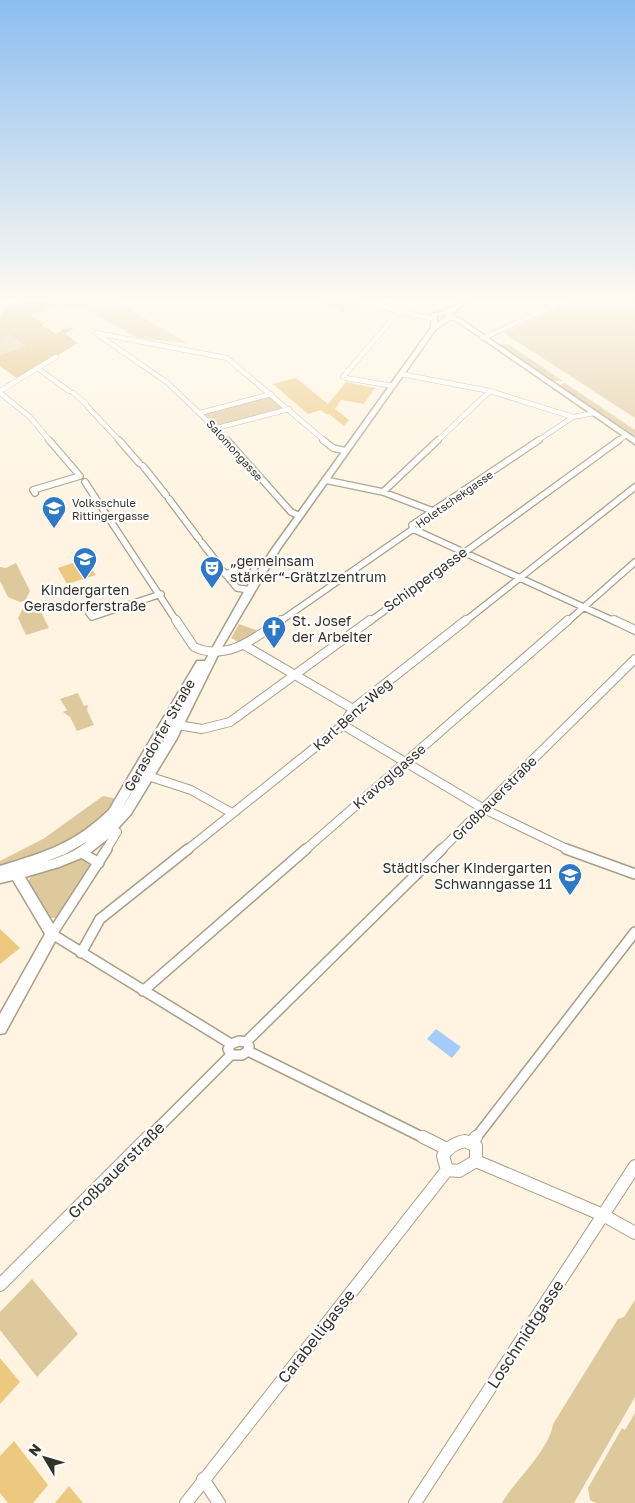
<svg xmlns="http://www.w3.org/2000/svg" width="635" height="1503" font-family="'Golos Text',sans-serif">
  <rect width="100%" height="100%" fill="#fef4e1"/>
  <!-- green -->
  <path fill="#dec99d" d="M74,298H110L187,343L138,338L80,306L58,312L46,304Z
    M316,298H370L343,312Z
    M580,298H635V418L504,333Z
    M10,335L26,346L0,355V338Z
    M508,344L563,381H550L552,380L501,345Z
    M565,383L635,430V436L558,386Z
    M270,396L283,408L218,426L203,413Z
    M16,563L30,591L25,601L20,602L8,597L0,581V567L6,568Z
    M28,607L41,612L49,628L26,635L18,618L23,608Z
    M239,624L256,630L257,631L239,642L231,638Z
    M78,693L84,706L88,705L87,710L94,725L77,731L70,717L63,712L67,710L60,699Z
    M103,796L118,799L86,837L0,869V861L43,839Z
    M76,858L84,859L93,864L59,918H47L28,881L34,873Z
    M32,1279L78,1334L37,1377L0,1330V1312Z
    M635,1300V1397L574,1503H502C515,1480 549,1451 553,1424L618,1319L624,1317Z
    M635,1413V1503H596L590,1500L588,1488L622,1428L625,1430Z"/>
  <!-- forest -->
  <path fill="#d8b56b" d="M49,298H71L44,304L51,308L30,315L45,323L42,325L56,334L67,327L74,328L65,334L78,343L18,379L0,366V355L26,346L10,335L0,338C0,332 0,324 0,318C3,300 35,300 49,298Z"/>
  <!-- water -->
  <path fill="#a3ccfc" d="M436,1029L461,1047L452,1058L427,1039Z"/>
  <!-- building -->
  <path fill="#edc97f" d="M296,378L328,404L346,382L375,388L364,404L341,400L335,409L349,420L344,426L329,414H326L321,410L308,414L273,384Z
    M84,559L96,575L67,584L58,568Z
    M0,929L20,948L0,964Z
    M0,1358L20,1382L0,1404Z
    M14,1441L48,1485L33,1503H8L0,1493V1456Z
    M69,1486L83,1503H55Z"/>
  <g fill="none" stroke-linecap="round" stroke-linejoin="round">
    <!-- street-far4 casing -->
    <g stroke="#a99e88" stroke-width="5.5">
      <path id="street-far4" d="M376,304L409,314L433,318
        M96,333L227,358L325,441
        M97,334L168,383L228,441
        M483,338L572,298
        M37,368L69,391
        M401,374L490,391L573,417
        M346,378L343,377L399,311
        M346,378L393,386
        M0,391L56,357
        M0,393L30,417L50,441
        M73,393L86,404
        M88,407L116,437
        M200,413L271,394
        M217,428L289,409
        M437,441L490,391
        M537,441L573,417L594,413
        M618,441L626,435"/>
    </g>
    <!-- street-far3 casing -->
    <g stroke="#a99e88" stroke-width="8">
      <path id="street-far3" d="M119,440L139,463
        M227,440L291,512L300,516
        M323,440L333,448L346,451
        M143,466L166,495
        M325,480L383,492L433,511
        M85,482L177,622
        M383,492L438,440
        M35,493L33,490L80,476L49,440
        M169,499L199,539
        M413,529L616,622
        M202,543L220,566
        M223,571L237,588L250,590
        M225,574L247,568
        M89,613L92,617L161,594
        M279,622L413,529L412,525L539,440
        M369,622L619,440
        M464,622L635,487
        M567,622L635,562"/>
    </g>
    <!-- street-far2 casing -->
    <g stroke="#a99e88" stroke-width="10">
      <path id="street-far2" d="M176,620L194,647C227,662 255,638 281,620
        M614,620L635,630
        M244,645L353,709
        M166,723L202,729L230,722L370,620
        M343,725L484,809L569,850
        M145,775L191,790L232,813
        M106,850L117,832
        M187,850L343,725L353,709L466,620
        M305,850L568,620
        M441,850L635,659"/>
    </g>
    <!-- street-far1 casing -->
    <g stroke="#a99e88" stroke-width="12">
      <path id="street-far1" d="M107,849L52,934L231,1044
        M566,849L635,874
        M82,853L99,863
        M81,953L100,919L188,849
        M143,991L306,849
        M239,1041L246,1042L249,1046L248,1051L242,1055H231L228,1049L231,1044Z
        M246,1042L442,849
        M248,1051L426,1139
        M147,1139L231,1055
        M475,1139L635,932"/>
    </g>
    <!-- street casing -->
    <g stroke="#a99e88" stroke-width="14">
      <path id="street" d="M423,1137L447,1149
        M465,1141L476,1146V1161L459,1171L447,1170L443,1156C448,1147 455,1143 465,1141Z
        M472,1142L476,1137
        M476,1161L603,1215L635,1233
        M0,1285L148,1137
        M203,1479L219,1503
        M186,1503L447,1170
        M415,1503L635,1166"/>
    </g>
    <!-- secondary casing -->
    <g stroke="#a99e88" stroke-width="3">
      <path id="secondary" d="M471,298H478L458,308L452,315L462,320L635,438V444L458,322L451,319L436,329L280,549L221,649L176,740L131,814L109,838L86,856L59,867L25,877L59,934L5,1033L0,1034V1014L45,934L13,880L0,883V866C45,852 74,844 109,810L197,661H205L245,590L272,549L431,328L432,314L441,312ZM446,314V317L437,323V316ZM187,697L165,739L121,810ZM88,841C76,851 62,857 47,861L65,854Z"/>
    </g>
    <!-- street-far4 -->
    <use href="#street-far4" stroke="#fff" stroke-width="4.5"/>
    <!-- street-far3 -->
    <use href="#street-far3" stroke="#fff" stroke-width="5.5"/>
    <!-- street-far2 -->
    <use href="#street-far2" stroke="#fff" stroke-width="8"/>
    <!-- street-far1 -->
    <use href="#street-far1" stroke="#fff" stroke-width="9"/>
    <!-- street -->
    <use href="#street" stroke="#fff" stroke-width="12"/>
    <!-- secondary -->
    <use href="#secondary" fill="#fff" fill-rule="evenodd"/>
  </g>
  <!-- sky -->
  <linearGradient id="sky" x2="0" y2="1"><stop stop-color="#8cbef0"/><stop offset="0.59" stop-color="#fffaf2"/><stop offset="1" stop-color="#fffaf2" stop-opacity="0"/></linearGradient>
  <rect width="635" height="508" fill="url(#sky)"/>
  <!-- icons -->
  <defs>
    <g id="school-pin" transform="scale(1.25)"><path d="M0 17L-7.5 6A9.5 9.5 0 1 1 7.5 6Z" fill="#2d78c8" stroke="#fff"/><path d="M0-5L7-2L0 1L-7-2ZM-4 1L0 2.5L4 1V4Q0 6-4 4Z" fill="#fff"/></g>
    <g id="theatre-pin" transform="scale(1.25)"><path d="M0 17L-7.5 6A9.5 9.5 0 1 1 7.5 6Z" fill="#2d78c8" stroke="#fff"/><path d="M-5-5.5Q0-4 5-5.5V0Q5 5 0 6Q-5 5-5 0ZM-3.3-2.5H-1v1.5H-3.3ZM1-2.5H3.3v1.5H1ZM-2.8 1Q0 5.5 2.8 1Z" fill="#fff"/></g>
    <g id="church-pin" transform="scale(1.25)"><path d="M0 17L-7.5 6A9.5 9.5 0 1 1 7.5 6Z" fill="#2d78c8" stroke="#fff"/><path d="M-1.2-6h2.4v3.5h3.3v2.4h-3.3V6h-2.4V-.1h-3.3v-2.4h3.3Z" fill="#fff"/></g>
  </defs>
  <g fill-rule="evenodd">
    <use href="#school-pin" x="54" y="508"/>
    <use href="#school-pin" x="85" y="559"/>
    <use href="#theatre-pin" x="212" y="568"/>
    <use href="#church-pin" x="274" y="628"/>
    <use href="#school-pin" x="570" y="875"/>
  </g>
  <g text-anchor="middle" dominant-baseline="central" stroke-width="4.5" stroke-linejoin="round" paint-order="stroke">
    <!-- far-street labels -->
    <g font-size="11" fill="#353128" stroke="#fff">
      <text transform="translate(235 450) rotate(48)">Salomongasse</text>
      <text transform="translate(454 499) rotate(-35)">Holetschekgasse</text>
    </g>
    <!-- far-poi labels -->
    <g font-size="11" fill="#353128" stroke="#fff" text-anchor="start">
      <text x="72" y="502">Volksschule<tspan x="72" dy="13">Rittingergasse</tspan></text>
    </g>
    <!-- poi labels -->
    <g font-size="14" fill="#353128" stroke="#fff" text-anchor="start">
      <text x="230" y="560">„gemeinsam<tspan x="230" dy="16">stärker“-Grätzlzentrum</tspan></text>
      <text x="85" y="589" text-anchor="middle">Kindergarten<tspan x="85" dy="16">Gerasdorferstraße</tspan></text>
      <text x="292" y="620">St. Josef<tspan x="292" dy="16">der Arbeiter</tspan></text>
      <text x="552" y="867" text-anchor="end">Städtischer Kindergarten<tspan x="552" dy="16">Schwanngasse 11</tspan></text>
    </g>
    <!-- street labels -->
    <g font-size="14" fill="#353128" stroke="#fff">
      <text transform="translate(425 579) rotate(-36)">Schippergasse</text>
      <text transform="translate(352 714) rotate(-42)">Karl-Benz-Weg</text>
      <text transform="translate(159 735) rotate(-60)">Gerasdorfer Straße</text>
      <text transform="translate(389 776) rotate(-41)">Kravoglgasse</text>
      <text transform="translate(494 798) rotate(-45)">Großbauerstraße</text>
    </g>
    <!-- near-street labels -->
    <g font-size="16" fill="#353128" stroke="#fff">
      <text transform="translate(116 1170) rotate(-45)">Großbauerstraße</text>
      <text transform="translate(525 1334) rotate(-57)">Loschmidtgasse</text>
      <text transform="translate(316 1336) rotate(-52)">Carabelligasse</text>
    </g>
  </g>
  <!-- north arrow -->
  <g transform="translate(45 1458) rotate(308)" stroke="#ffffff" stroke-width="4" paint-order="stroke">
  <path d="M0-4L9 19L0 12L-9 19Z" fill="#353128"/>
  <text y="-8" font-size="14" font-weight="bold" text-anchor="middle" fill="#353128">N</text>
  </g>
</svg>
